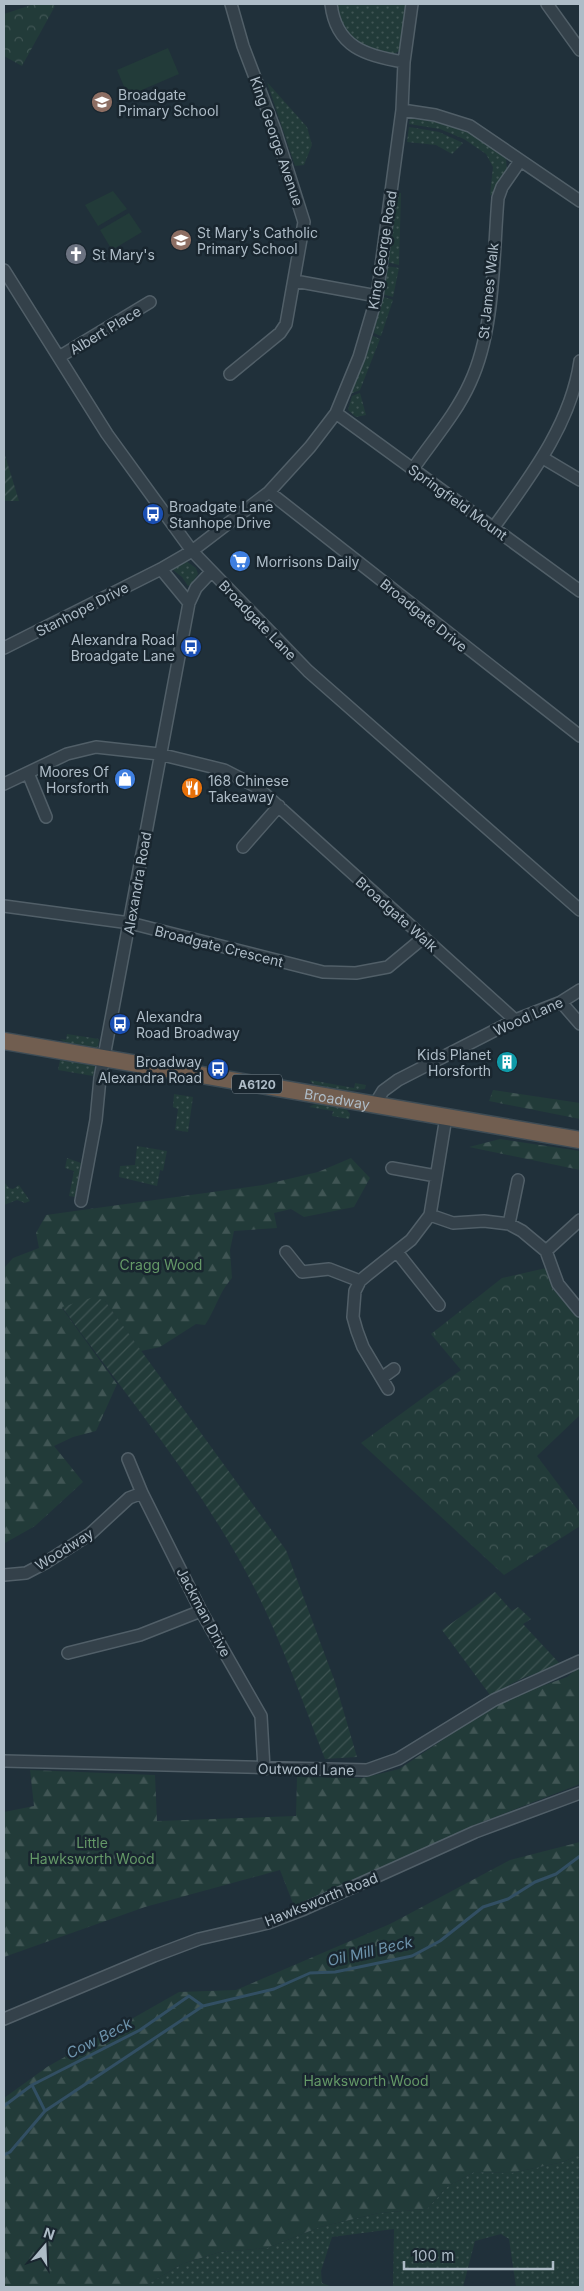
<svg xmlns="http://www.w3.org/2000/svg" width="584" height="2291" font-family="Inter,sans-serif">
  <defs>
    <pattern id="grass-dots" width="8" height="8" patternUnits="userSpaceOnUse" patternTransform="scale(1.25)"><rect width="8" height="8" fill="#223b39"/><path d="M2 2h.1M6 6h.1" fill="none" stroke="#405554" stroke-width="1.8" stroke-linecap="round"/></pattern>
    <pattern id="forest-firs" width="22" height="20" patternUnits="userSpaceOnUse" patternTransform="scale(1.25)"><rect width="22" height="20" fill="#223b39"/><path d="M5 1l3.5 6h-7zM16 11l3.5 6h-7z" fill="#405554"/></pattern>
    <pattern id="park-crowns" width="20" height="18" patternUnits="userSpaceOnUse" patternTransform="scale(1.25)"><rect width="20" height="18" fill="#223b39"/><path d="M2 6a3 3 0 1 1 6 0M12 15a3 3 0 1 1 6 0" fill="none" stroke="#405554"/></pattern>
    <pattern id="garden-furrows" width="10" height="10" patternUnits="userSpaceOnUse" patternTransform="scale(1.25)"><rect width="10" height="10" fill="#223b39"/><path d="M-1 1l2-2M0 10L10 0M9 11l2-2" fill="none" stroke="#405554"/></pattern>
  </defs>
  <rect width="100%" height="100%" fill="#20303a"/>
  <!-- grass -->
  <path fill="url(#grass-dots)" d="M337,4H406L399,51L390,56C363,46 336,40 337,4Z
    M267,82L307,127L312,145L304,165L295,166Z
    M410,119C452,121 472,131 506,158L507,171L493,195H490L493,167L486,154L464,139L440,129L409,124Z
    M409,127L439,132L463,143L452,154L436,145L407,142Z
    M395,193H401L399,265L387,262Z
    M386,266L399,268L393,297L382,294Z
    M381,296L393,300L381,336L374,333Z
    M373,336L380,339L360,390L350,394Z
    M360,393L366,415L356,417L348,410L352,396Z
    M186,561L196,568L198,574L192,583L188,586L182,577L173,570Z
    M67,1034L99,1039L98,1047L95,1049L66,1043L60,1039L66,1040Z
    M65,1059L92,1064L95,1067L93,1076L58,1070L60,1060Z
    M310,1080L354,1088L355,1083L366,1085L365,1089C351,1091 317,1094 310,1080Z
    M174,1094L193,1097L188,1132L175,1130L178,1109L173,1107Z
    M317,1103L345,1107L350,1114L349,1119L332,1116L333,1111L309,1107Z
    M137,1146L167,1151L163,1171L160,1170L157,1186L119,1177L120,1166L135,1165Z
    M67,1158L81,1163L75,1197L69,1196L74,1171L65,1168Z
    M4,1182L9,1188L13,1189L19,1185L30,1201L25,1203L17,1200L4,1205Z
    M580,2154V2287H516L509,2239L501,2234L475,2241L463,2287H393L394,2229L332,2237L321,2271L322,2283L332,2287H143L182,2264L220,2252L267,2248L320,2227L379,2213L427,2209L447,2187L474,2172L511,2173L563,2162Z"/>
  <!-- forest -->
  <path fill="url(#forest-firs)" d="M493,1090L580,1103V1119L489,1101Z
    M500,1139L580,1151V1170L469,1147Z
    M351,1158L370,1178L354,1207L304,1217L291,1209L274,1213L277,1228L234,1231L230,1250L232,1278C218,1294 217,1307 205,1325L196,1324L160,1347L141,1351L105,1301L62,1308L117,1384L96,1431L73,1437L54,1446L83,1482L35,1526L5,1543L4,1268L13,1258L39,1248L36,1233L46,1215L263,1185L318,1172Z
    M580,1666V1784L472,1826L359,1879L294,1906L280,1870L145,1907L4,1957V1812L34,1806L30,1770L155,1775L157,1821L296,1816L297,1777L362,1778L399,1769L503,1700L567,1677Z
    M580,1842V2154L563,2162L511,2173L474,2172L447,2187L427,2209L379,2213L320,2227L267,2248L220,2252L182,2264L143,2287H4V2098L47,2067L179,1992L236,1990L390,1924L510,1860Z"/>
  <!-- park -->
  <path fill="url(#park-crowns)" d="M34,4H51L55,6L22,66L4,56V14Z
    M546,1268L552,1288L580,1320V1415L537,1456L580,1513V1526L504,1575L361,1443L461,1370L431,1334L502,1278Z"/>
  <!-- garden -->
  <path fill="url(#garden-furrows)" d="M4,452L19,501H4Z
    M94,1297L105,1301L286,1550L335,1682L357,1757L325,1759C303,1703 283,1645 256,1591C204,1488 129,1400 62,1307Z
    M495,1592L512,1611L518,1607L531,1619L523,1624L561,1665L523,1678L490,1695L442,1630Z"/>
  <!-- pitch -->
  <path fill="#223b39" d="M168,48L179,74L128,96L117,70Z
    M113,191L127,209L98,226L85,205Z
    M129,213L142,232L112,250L100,230Z"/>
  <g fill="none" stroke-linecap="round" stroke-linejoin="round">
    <!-- stream -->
    <path stroke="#324f63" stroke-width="3" d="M32,2085L45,2111
      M4,2106L32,2085L140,2030L189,1996L203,2006
      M4,2155L10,2152L45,2111L203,2006L274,1989L310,1973L335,1972L412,1956L440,1941L483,1907L508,1899L535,1882L556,1874L580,1856"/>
    <!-- minor casing -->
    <g stroke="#515f68" stroke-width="14">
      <path id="minor" d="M331,4C336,47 366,56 404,62
        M547,4L580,50
        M402,110L435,115L470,126L580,201
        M4,270L107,434L192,551L308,671L580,910
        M295,281L377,296
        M59,357L150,302
        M230,374L280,333L286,324L304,222L275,130L243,46L231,4
        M336,413L580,591
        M543,458L580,480
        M413,469C432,441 456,414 470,383C495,330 493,257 498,198L502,187L520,161
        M269,492L580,736
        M494,527C530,477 571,424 580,361
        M161,569L189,603
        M4,648L161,569L192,551L269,492L310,447L336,413L359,357L377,296L402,110L404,62L412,4
        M28,773L46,817
        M4,784L67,754L96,747L159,754L224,770L257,787L515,1020
        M243,847L279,806
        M4,906L130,923L323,972L356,973L388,967L423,938
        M561,1002L580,1024
        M375,1104L383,1091L398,1080L515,1020L561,1002L580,990
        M392,1168L436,1176
        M81,1201L96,1120L100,1078L189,603L196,588L211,572
        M430,1215L453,1223L484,1221L509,1224L522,1231L546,1251L558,1284L580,1311
        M509,1224L518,1180
        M546,1251L580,1220
        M286,1252L302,1272L329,1269L360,1281
        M397,1252L439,1305
        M383,1377L394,1369
        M388,1389L363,1347L357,1331L353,1317L355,1291L360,1281L367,1275L411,1240L430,1215L446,1117
        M128,1459L142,1493L201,1611L261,1716L264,1769
        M4,1575L26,1573L45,1563L90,1534L129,1498L142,1493
        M68,1653L140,1635L201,1611
        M4,1761L367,1770L398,1759L494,1700L580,1661
        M4,2019L154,1956L199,1939L268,1923L302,1910L475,1832L580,1793"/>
    </g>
    <!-- highway casing -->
    <g stroke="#3e4c55" stroke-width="19">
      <g id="highway">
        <path id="s1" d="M4,1041L580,1140"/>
      </g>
    </g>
    <!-- minor -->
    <use href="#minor" stroke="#34414a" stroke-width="11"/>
    <!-- highway -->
    <use href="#highway" stroke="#715e50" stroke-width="16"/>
  </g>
  <!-- icons -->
  <defs>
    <g id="school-disc" transform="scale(1.125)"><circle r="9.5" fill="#8d6e63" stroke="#19262f"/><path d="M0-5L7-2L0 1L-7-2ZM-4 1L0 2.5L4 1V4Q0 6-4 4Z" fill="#fff"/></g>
    <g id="church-disc" transform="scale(1.125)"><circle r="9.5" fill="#6b7280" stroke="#19262f"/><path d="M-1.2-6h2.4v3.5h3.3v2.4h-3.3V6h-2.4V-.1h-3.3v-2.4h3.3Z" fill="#fff"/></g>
    <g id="bus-disc" transform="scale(1.125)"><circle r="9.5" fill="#1a4fb4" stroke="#19262f"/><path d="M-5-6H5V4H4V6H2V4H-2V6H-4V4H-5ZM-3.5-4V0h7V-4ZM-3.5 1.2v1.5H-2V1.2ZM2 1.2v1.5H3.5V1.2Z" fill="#fff"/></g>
    <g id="supermarket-disc" transform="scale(1.125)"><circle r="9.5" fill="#3f7fe0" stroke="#19262f"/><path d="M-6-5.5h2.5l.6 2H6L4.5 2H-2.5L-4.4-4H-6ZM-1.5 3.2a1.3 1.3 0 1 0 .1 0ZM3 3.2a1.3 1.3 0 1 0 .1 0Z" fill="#fff"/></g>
    <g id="shop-disc" transform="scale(1.125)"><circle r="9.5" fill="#3f7fe0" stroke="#19262f"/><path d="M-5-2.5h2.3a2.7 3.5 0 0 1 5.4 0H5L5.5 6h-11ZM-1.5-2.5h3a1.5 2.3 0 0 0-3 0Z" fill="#fff"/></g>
    <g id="restaurant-disc" transform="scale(1.125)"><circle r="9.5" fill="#e8710a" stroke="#19262f"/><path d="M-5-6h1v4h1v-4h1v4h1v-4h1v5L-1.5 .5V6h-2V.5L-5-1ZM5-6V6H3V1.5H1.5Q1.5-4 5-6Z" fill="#fff"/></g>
    <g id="building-disc" transform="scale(1.125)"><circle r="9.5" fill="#0f9aa8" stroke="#19262f"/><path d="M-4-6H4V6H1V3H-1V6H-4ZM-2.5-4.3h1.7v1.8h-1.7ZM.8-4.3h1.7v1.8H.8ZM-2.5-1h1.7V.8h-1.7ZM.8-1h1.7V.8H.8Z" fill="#fff"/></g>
  </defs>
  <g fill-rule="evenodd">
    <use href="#school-disc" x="102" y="102"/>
    <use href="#school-disc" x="181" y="240"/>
    <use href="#church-disc" x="76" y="254"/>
    <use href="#bus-disc" x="153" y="514"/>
    <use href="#supermarket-disc" x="240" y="561"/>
    <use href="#bus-disc" x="191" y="647"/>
    <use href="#shop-disc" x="125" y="779"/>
    <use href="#restaurant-disc" x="192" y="788"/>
    <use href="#bus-disc" x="120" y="1024"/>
    <use href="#building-disc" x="507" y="1062"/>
    <use href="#bus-disc" x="218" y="1069"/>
  </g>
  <g text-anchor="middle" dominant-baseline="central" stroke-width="5" stroke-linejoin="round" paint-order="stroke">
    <!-- shield labels -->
    <rect fill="#19262f" stroke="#818f99" stroke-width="1" x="232" y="1074.5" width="50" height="19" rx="4"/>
    <g font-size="12" font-weight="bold" fill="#aebcc7">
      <text x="257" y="1084">A6120</text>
    </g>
    <!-- poi labels -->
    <g font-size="14" fill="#aebcc7" stroke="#19262f" text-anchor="start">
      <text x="118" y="94">Broadgate<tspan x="118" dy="16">Primary School</tspan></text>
      <text x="197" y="232">St Mary's Catholic<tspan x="197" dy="16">Primary School</tspan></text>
      <text x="92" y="254">St Mary's</text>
      <text x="169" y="506">Broadgate Lane<tspan x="169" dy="16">Stanhope Drive</tspan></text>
      <text x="256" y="561">Morrisons Daily</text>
      <text x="175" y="639" text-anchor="end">Alexandra Road<tspan x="175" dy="16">Broadgate Lane</tspan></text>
      <text x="109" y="771" text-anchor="end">Moores Of<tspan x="109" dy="16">Horsforth</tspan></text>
      <text x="208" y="780">168 Chinese<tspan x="208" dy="16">Takeaway</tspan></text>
      <text x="136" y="1016">Alexandra<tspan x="136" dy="16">Road Broadway</tspan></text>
      <text x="491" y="1054" text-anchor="end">Kids Planet<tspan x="491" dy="16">Horsforth</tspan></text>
      <text x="202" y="1061" text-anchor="end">Broadway<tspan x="202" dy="16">Alexandra Road</tspan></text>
    </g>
    <!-- street labels -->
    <g font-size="14" fill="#aebcc7" stroke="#19262f">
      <text transform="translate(277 141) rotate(71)">King George Avenue</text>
      <text transform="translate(382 250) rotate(-81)">King George Road</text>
      <text transform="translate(488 291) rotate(-84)">St James Walk</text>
      <text transform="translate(105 330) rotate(-31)">Albert Place</text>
      <text transform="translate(458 502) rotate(36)">Springfield Mount</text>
      <text transform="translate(82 609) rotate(-27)">Stanhope Drive</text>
      <text transform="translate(424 615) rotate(39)">Broadgate Drive</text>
      <text transform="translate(258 620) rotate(46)">Broadgate Lane</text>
      <text transform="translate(137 883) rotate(-80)">Alexandra Road</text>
      <text transform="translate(397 914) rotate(42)">Broadgate Walk</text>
      <text transform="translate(219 946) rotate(14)">Broadgate Crescent</text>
      <text transform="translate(528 1016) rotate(-24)">Wood Lane</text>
      <text stroke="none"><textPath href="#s1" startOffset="338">Broadway</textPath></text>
      <text transform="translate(64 1549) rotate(-32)">Woodway</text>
      <text transform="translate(204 1612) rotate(62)">Jackman Drive</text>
      <text transform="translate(306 1769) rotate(1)">Outwood Lane</text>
      <text transform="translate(321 1899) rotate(-22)">Hawksworth Road</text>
    </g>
    <!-- park labels -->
    <g font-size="14" fill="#649867" stroke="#19262f">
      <text x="161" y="1264">Cragg Wood</text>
      <text x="92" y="1842">Little<tspan x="92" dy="16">Hawksworth Wood</tspan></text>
      <text x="366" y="2080">Hawksworth Wood</text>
    </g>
    <!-- water labels -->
    <g font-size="15" font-style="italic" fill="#6d93ac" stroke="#19262f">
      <text transform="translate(370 1951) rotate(-13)">Oil Mill Beck</text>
      <text transform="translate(99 2038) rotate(-27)">Cow Beck</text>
    </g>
  </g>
  <!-- border -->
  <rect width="584" height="2291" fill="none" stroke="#aebcc7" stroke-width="10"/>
  <!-- north arrow -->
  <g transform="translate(45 2246) rotate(19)" stroke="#19262f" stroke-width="4" paint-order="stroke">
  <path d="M0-4L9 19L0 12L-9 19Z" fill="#aebcc7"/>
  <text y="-8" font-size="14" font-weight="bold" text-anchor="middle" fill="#aebcc7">N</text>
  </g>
  <!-- scale -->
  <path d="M404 2261v8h149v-8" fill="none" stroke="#aebcc7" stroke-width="2.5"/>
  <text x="412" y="2261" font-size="15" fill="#aebcc7" stroke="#19262f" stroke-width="4" paint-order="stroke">100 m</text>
</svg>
